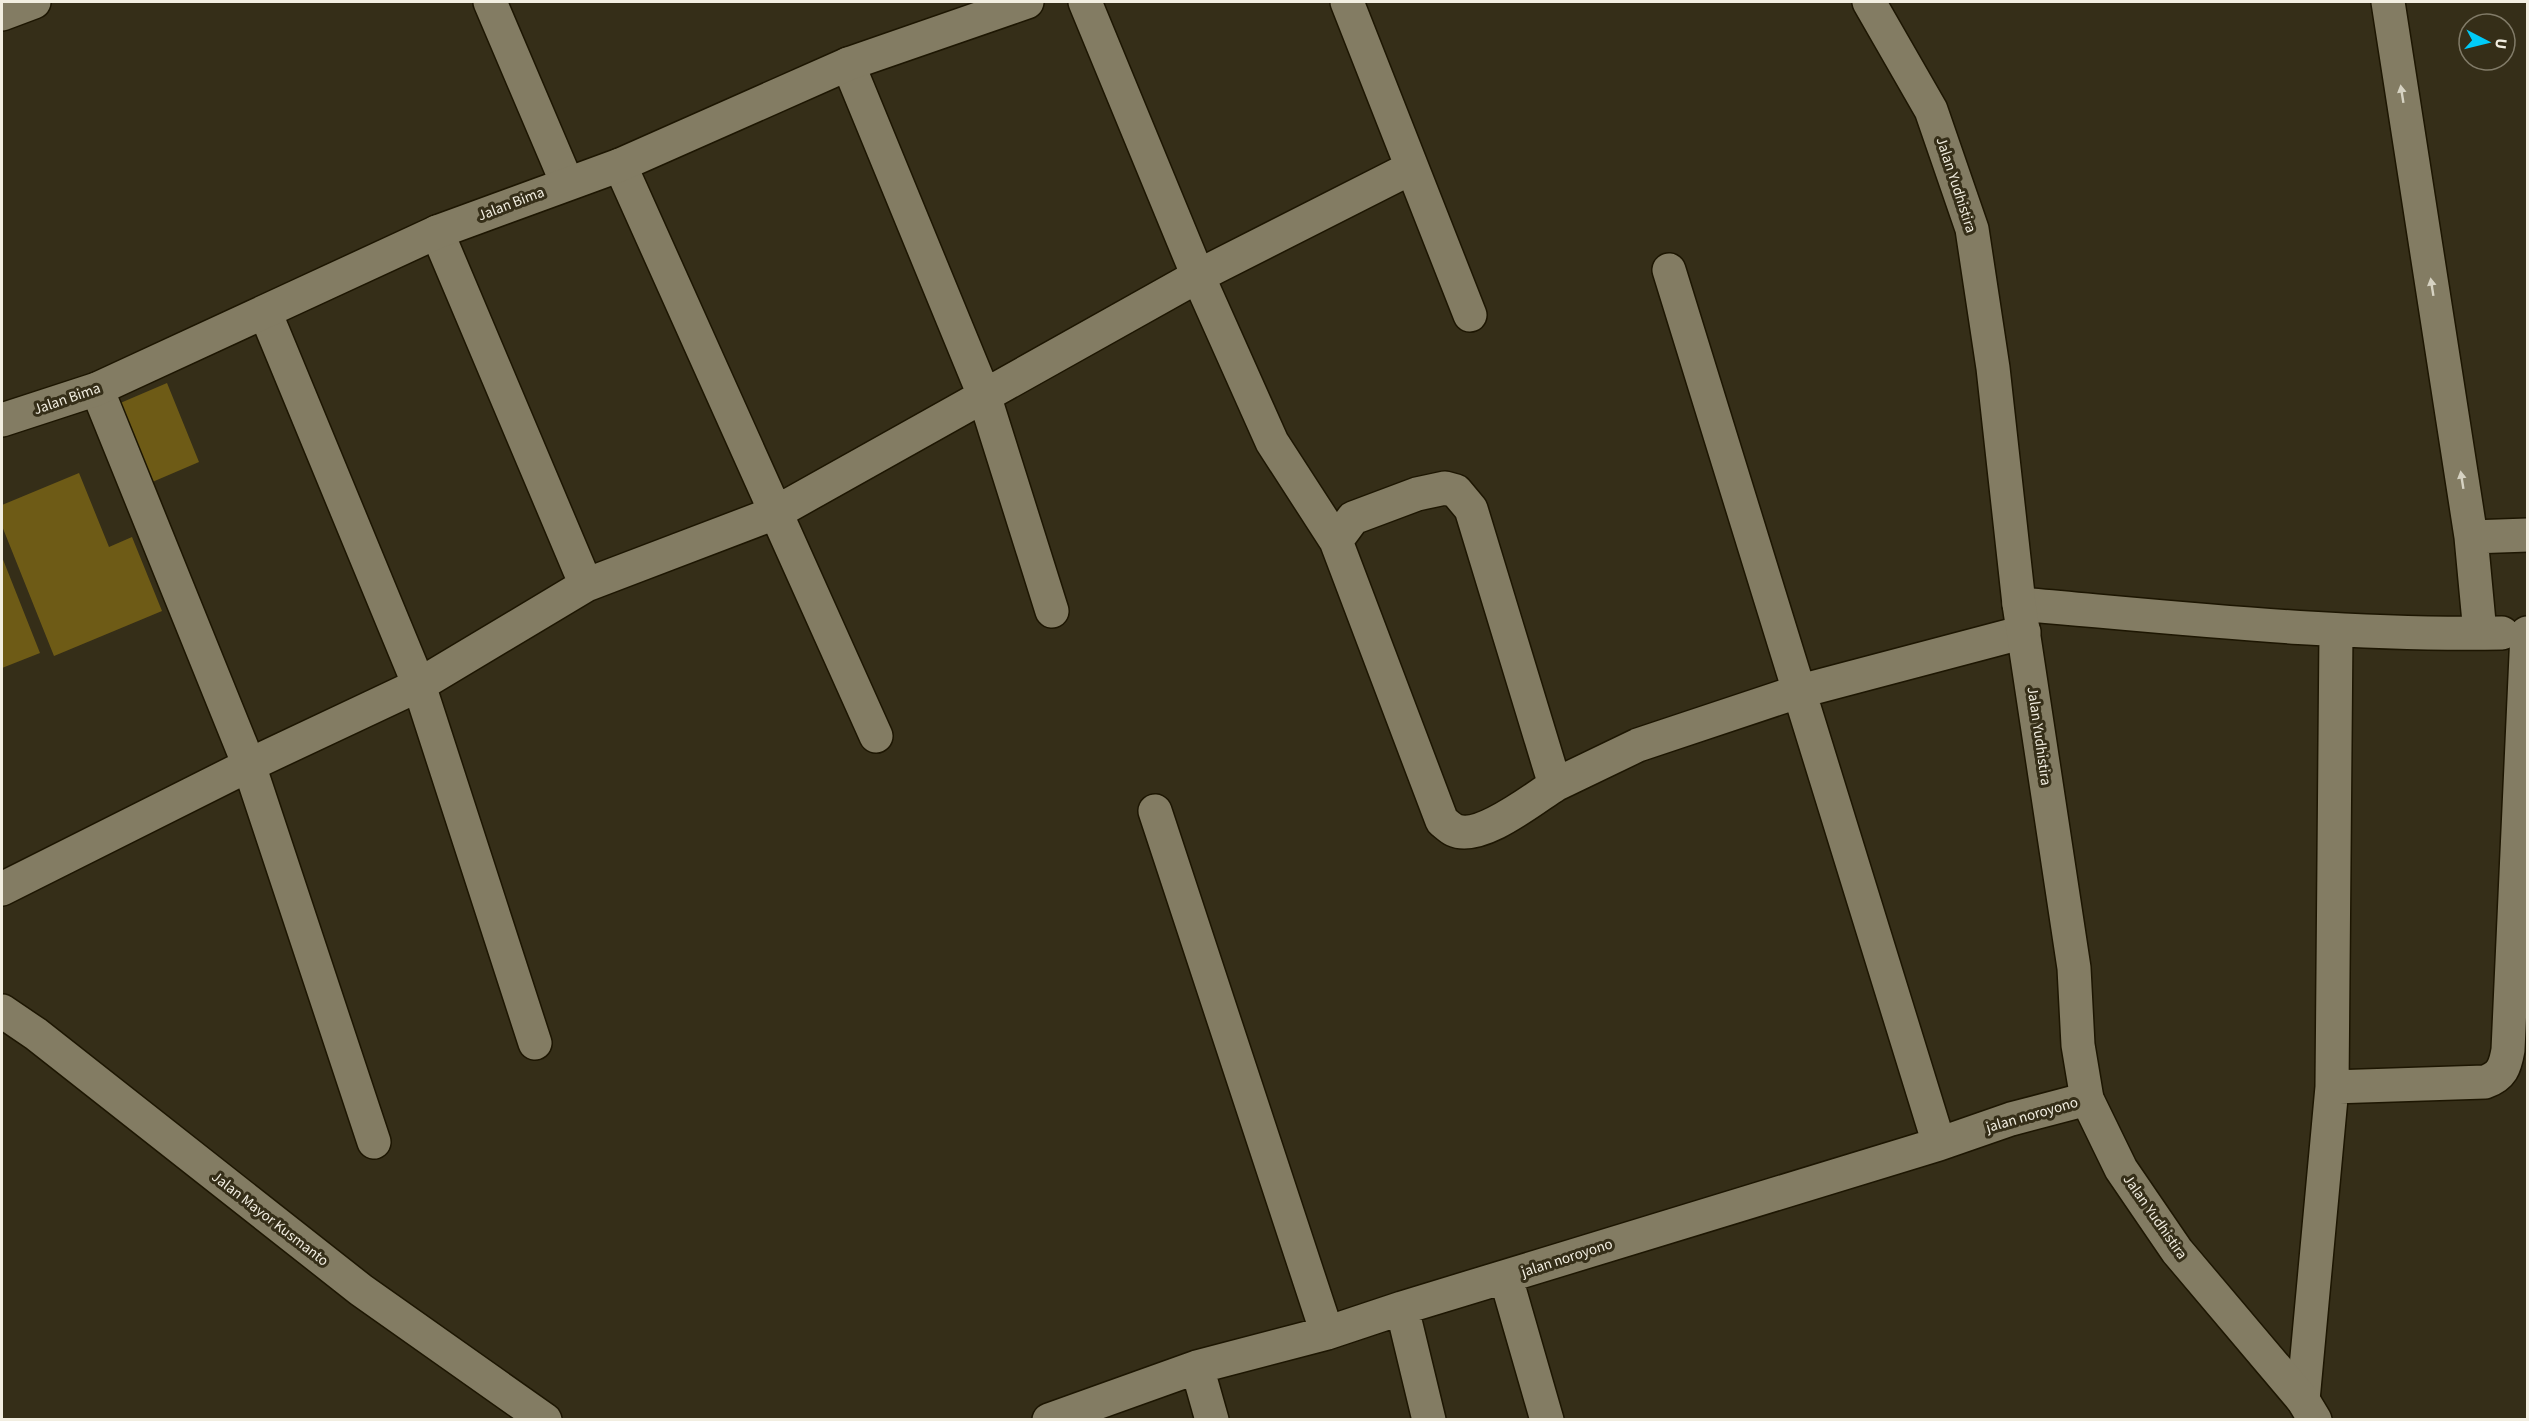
<svg xmlns="http://www.w3.org/2000/svg" width="2529" height="1421" font-family="'Source Sans 3',sans-serif">
  <rect width="100%" height="100%" fill="#352e18"/>
  <!-- building -->
  <path fill="#6e5b16" d="M167,383L199,462L150,483L118,404Z
    M79,473L109,547L132,537L162,611L54,656L2,526V505Z
    M2,557L40,653L2,668Z"/>
  <g fill="none" stroke-linecap="round" stroke-linejoin="round">
    <!-- street casing -->
    <g stroke="#1d1602" stroke-width="36">
      <path id="street" d="M490,2L567,183
        M1085,2L1198,276L1272,442L1336,541L1442,821C1446,824 1450,828 1454,830C1480,842 1533,799 1555,785
        M1347,2L1470,315
        M2388,2L2471,537L2480,633
        M2,14L34,2
        M848,64L984,395L1052,611
        M620,165L876,736
        M437,232L586,585
        M1669,270L1939,1144
        M265,312L419,685L535,1043
        M97,389L249,765L374,1142
        M2471,537L2528,535
        M1336,541L1353,518L1417,494L1445,488L1456,491L1471,509L1555,785L1638,745L1797,692L2024,632
        M2019,604C2180,618 2341,636 2502,633
        M1155,811L1327,1333
        M2,889L249,765L419,685L586,585L775,513L1198,276L1411,168
        M2332,1087L2485,1082C2502,1076 2505,1067 2508,1050L2527,633
        M1506,1278L1547,1420
        M1402,1308L1429,1420
        M1197,1367L1212,1420
        M2303,1400L2332,1087L2336,630
        M1049,1420L1197,1367L1327,1333L1402,1308L1939,1144L2011,1119L2087,1099"/>
    </g>
    <!-- secondary casing -->
    <g stroke="#1d1602" stroke-width="36">
      <path id="secondary" d="M1869,2L1931,110L1972,229L1993,368L2019,604L2074,968L2078,1045L2087,1099L2121,1169L2177,1251L2303,1400L2315,1420
        M2,420L97,389L437,232L620,165L848,64L1027,2
        M2,1011L36,1034L361,1290L545,1420"/>
    </g>
    <!-- street -->
    <use href="#street" stroke="#837c63" stroke-width="33"/>
    <!-- secondary -->
    <use href="#secondary" stroke="#837c63" stroke-width="33"/>
  </g>
  <!-- one-way arrows -->
  <defs><path id="oneway-solid" d="M-6-.8H1V-3.2L6.5 0L1 3.2V.8H-6Z" transform="scale(1.5)"/></defs>
  <g fill="#d6d2c2">
    <use href="#oneway-solid" transform="translate(2402 94) rotate(-99)"/>
    <use href="#oneway-solid" transform="translate(2432 287) rotate(-99)"/>
    <use href="#oneway-solid" transform="translate(2462 480) rotate(-99)"/>
  </g>
  <g text-anchor="middle" dominant-baseline="central" stroke-width="6" stroke-linejoin="round" paint-order="stroke">
    <!-- street labels -->
    <g font-size="15" fill="#f2eee1" stroke="#352e18">
      <text transform="translate(1956 185) rotate(72)">Jalan Yudhistira</text>
      <text transform="translate(511 204) rotate(-21)">Jalan Bima</text>
      <text transform="translate(67 399) rotate(-19)">Jalan Bima</text>
      <text transform="translate(2039 736) rotate(82)">Jalan Yudhistira</text>
      <text transform="translate(2032 1115) rotate(-16)">jalan noroyono</text>
      <text transform="translate(2155 1217) rotate(55)">Jalan Yudhistira</text>
      <text transform="translate(270 1219) rotate(38)">Jalan Mayor Kusmanto</text>
      <text transform="translate(1567 1258) rotate(-18)">jalan noroyono</text>
    </g>
  </g>
  <!-- border -->
  <rect width="2529" height="1421" fill="none" stroke="#f2eee1" stroke-width="6"/>
  <!-- north arrow -->
  <g transform="translate(2487 42) rotate(97)"><circle r="28" fill="#352e18" stroke="#817b68" stroke-width="1.5"/>
  <path d="M0-4.5L10 22L0 15L-10 22Z" fill="#00cbf9"/>
  <text y="-9" font-size="16" font-weight="bold" text-anchor="middle" fill="#f2eee1">U</text>
  </g>
</svg>
